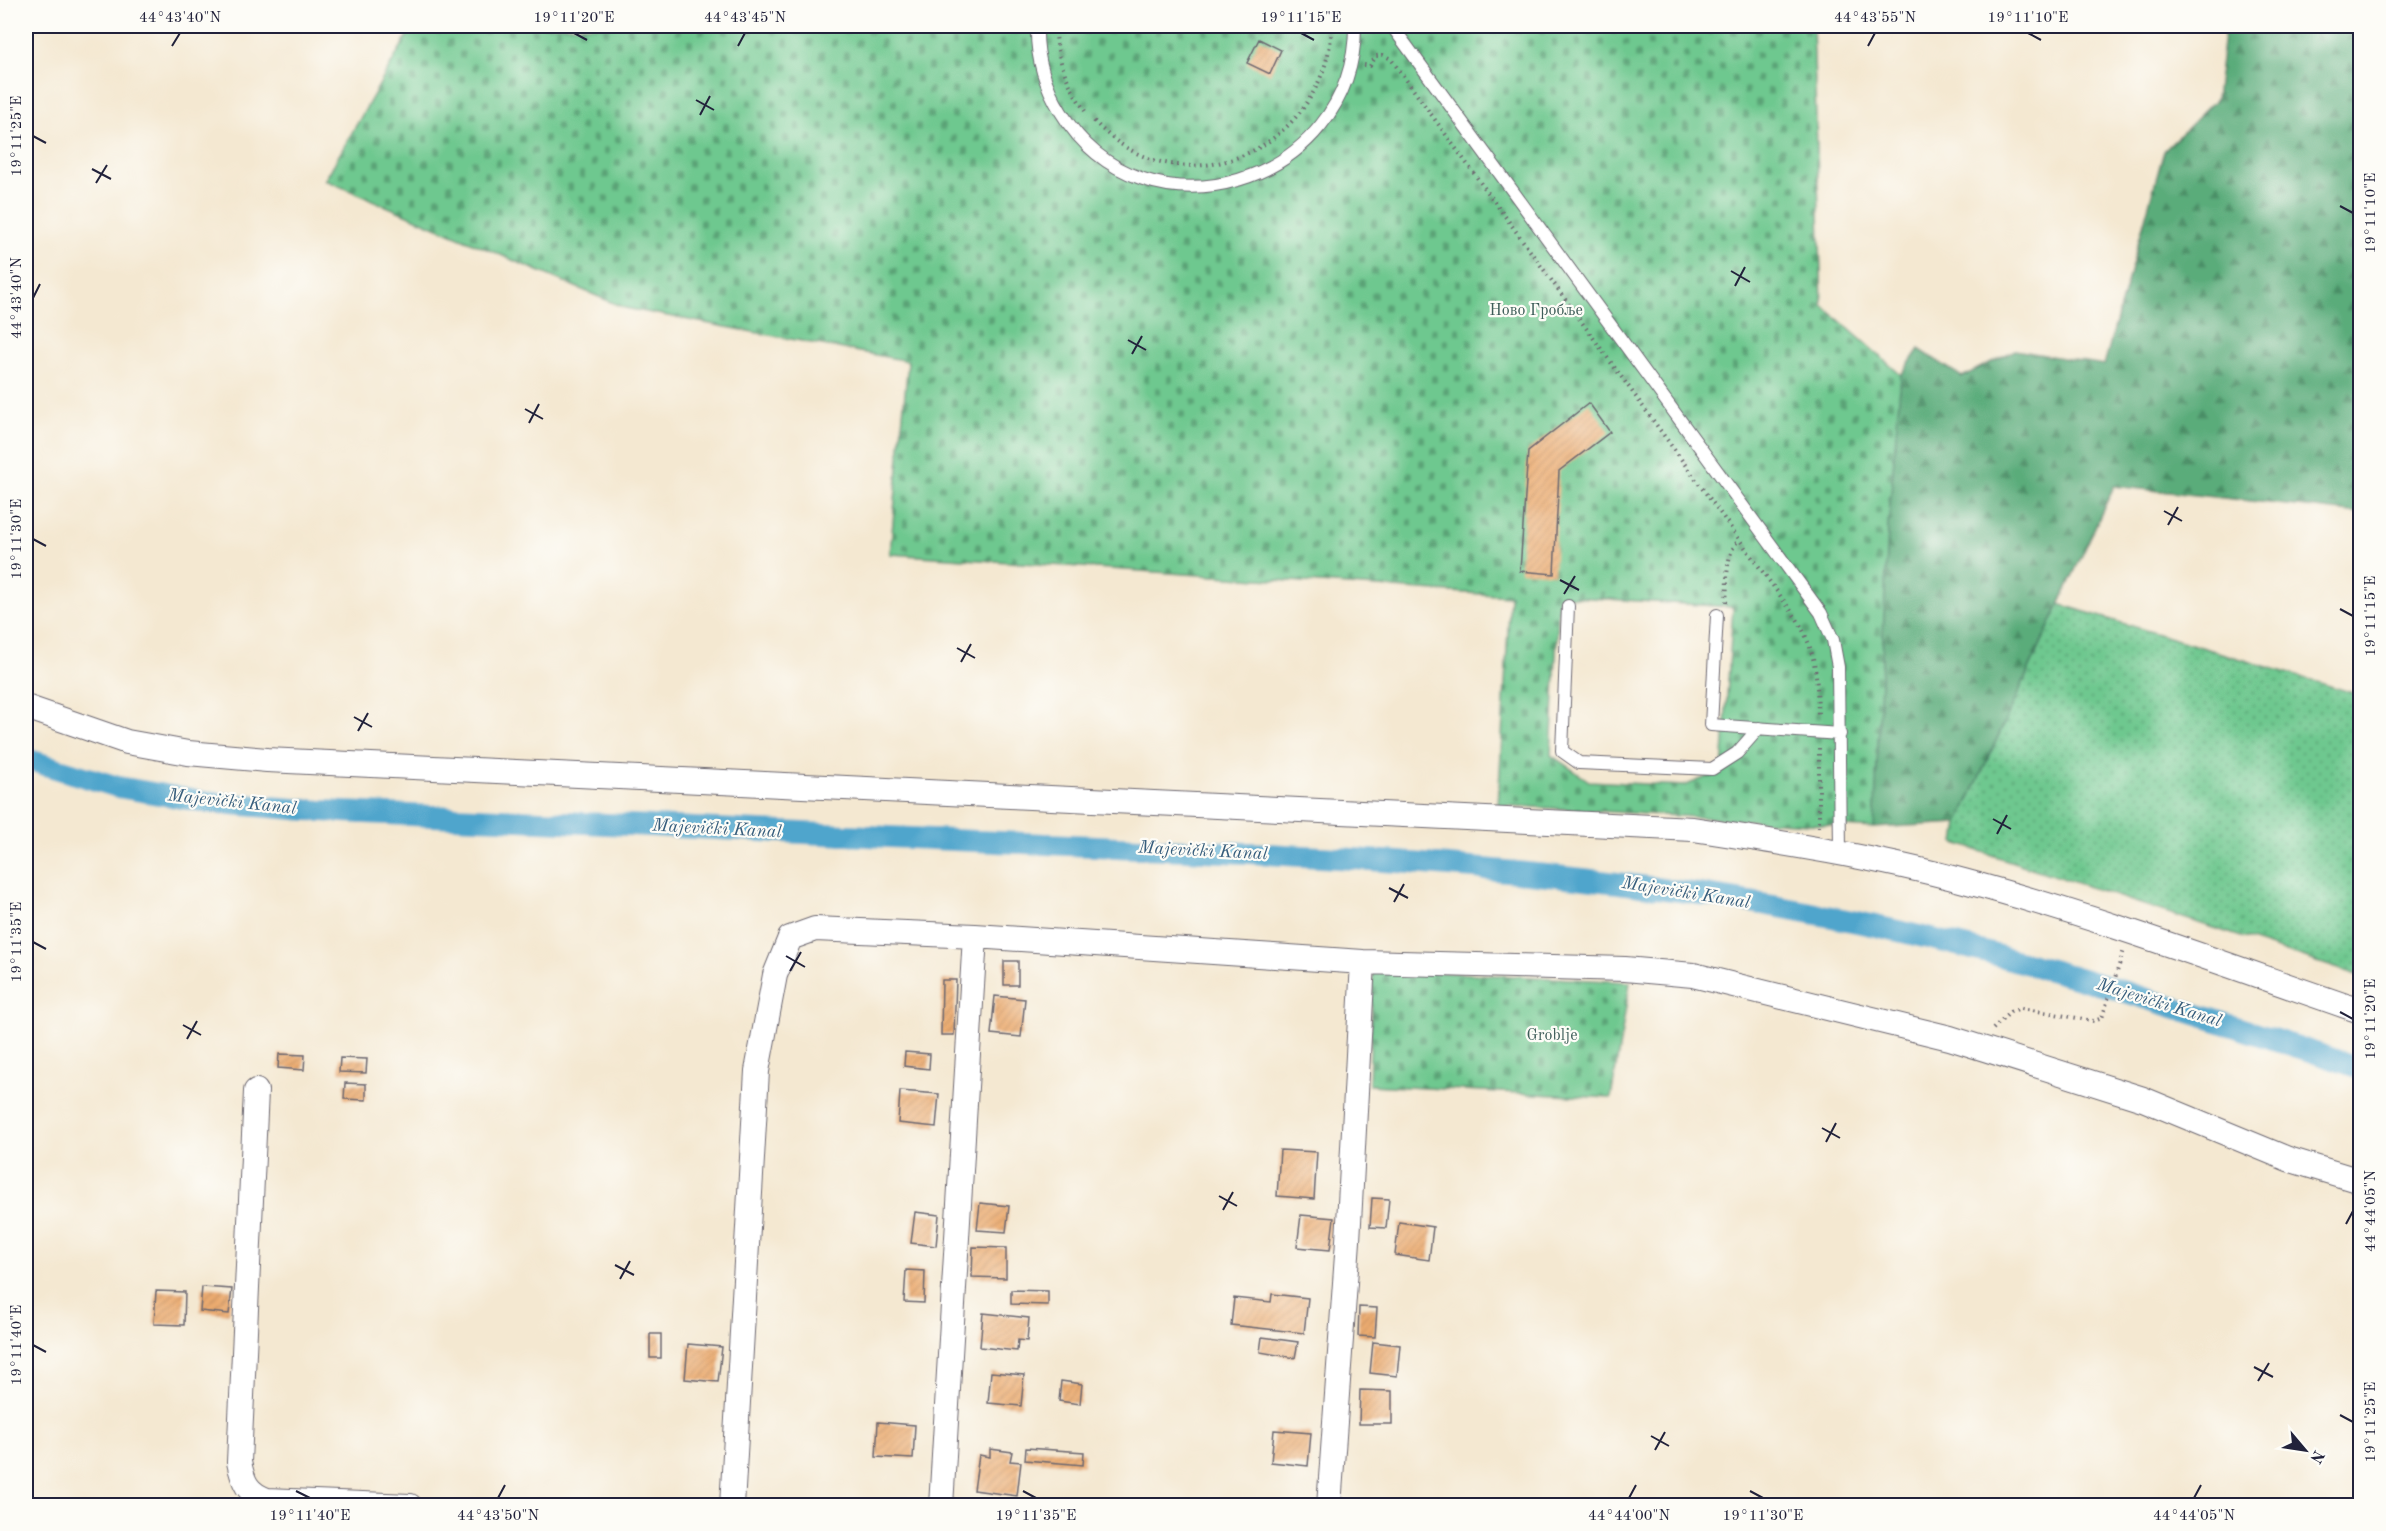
<svg xmlns="http://www.w3.org/2000/svg" width="2386" height="1531" font-family="'Old Standard TT',serif">
  <defs>
    <pattern id="grass-dots" width="8" height="8" patternUnits="userSpaceOnUse" patternTransform="scale(1.5)"><rect width="8" height="8" fill="#6ec88f"/><path d="M2 2h.1M6 6h.1" fill="none" stroke="#5aa276" stroke-width="1.8" stroke-linecap="round"/></pattern>
    <pattern id="forest-firs" width="22" height="20" patternUnits="userSpaceOnUse" patternTransform="scale(1.5)"><rect width="22" height="20" fill="#5aac7a"/><path d="M5 1l3.5 6h-7zM16 11l3.5 6h-7z" fill="#4a8c65"/></pattern>
    <pattern id="cemetery-stones" width="16" height="16" patternUnits="userSpaceOnUse" patternTransform="scale(1.5)"><rect width="16" height="16" fill="#6ec88f"/><path d="M2 7V4a2 2 0 0 1 4 0v3zM10 15v-3a2 2 0 0 1 4 0v3z" fill="#5aa276"/></pattern>
    <pattern id="building-hatch" width="6" height="6" patternUnits="userSpaceOnUse" patternTransform="scale(1.5)"><rect width="6" height="6" fill="#ebab70"/><path d="M-1 1l2-2M0 6l6-6M5 7l2-2" fill="none" stroke="#c99362"/></pattern>
  </defs>
  <rect width="100%" height="100%" fill="#fdfcf7"/>
  <filter id="ink" filterUnits="userSpaceOnUse"><feTurbulence type="fractalNoise" baseFrequency=".0167" numOctaves="2"/><feDisplacementMap in="SourceGraphic" scale="12" xChannelSelector="R" yChannelSelector="G"/><feConvolveMatrix kernelMatrix="1 2 1 2 8 2 1 2 1" color-interpolation-filters="sRGB"/></filter>
  <filter id="wash" filterUnits="userSpaceOnUse"><feTurbulence type="fractalNoise" baseFrequency=".008" numOctaves="4" result="noise"/><feDisplacementMap in="SourceGraphic" scale="24" xChannelSelector="R" yChannelSelector="G"/><feGaussianBlur stdDeviation="1.35" result="paint"/><feColorMatrix in="noise" values="0 0 0 0 0 0 0 0 0 0 0 0 0 0 0 0 0 1.4 0 .05"/><feComposite in="paint" operator="in"/></filter>
  <g filter="url(#wash)">
    <rect width="100%" height="100%" fill="#f4e8d1"/>
    <!-- grass -->
    <path fill="url(#grass-dots)" stroke="#487565" stroke-width="1.5" d="M2059,604L2360,695V976L1955,843L1958,823Z"/>
    <!-- forest -->
    <path fill="url(#forest-firs)" stroke="#3e675a" stroke-width="1.5" d="M2225,26H2360V513L2114,486L1958,823L1874,828L1888,527L1901,375L1919,349L1962,377L2015,350L2104,365L2164,151L2216,99Z"/>
    <!-- cemetery -->
    <path fill="url(#cemetery-stones)" stroke="#487565" stroke-width="1.5" fill-rule="evenodd" d="M413,26H1813L1822,305L1901,375L1888,527L1874,828L1498,805L1510,596L890,554L908,361L625,308L325,180ZM1559,596L1733,607L1722,771L1684,786L1589,781L1551,755Z
      M1373,969L1630,982L1611,1098L1369,1085Z"/>
    <g fill="none" stroke-linecap="round" stroke-linejoin="round">
      <!-- canal -->
      <path stroke="#4fa5cc" stroke-width="22" d="M26,759L118,787L205,802L321,811C539,819 757,832 975,841C1269,854 1563,861 1852,921C2026,957 2193,1012 2360,1068"/>
    </g>
    <g id="blocks">
      <!-- building -->
      <path fill="url(#building-hatch)" d="M1259,39L1281,50L1270,74L1247,63Z
        M1589,403L1610,432L1559,471L1554,574L1520,571L1528,451Z
        M1004,961H1018V985H1004Z
        M942,980H956L954,1035H941Z
        M995,996L1025,999L1021,1037L991,1034Z
        M905,1052L930,1054L929,1069L904,1066Z
        M279,1054L305,1055L304,1070L278,1068Z
        M340,1058L367,1059L366,1073L339,1072Z
        M345,1083L366,1084V1100L344,1099Z
        M900,1091L939,1094L936,1127L898,1123Z
        M1280,1150L1317,1152L1314,1199L1277,1196Z
        M1372,1198L1389,1199L1386,1228L1370,1227Z
        M980,1203L1009,1206L1006,1232L977,1230Z
        M915,1212L939,1215L936,1246L911,1243Z
        M1301,1215L1334,1218L1330,1250L1297,1247Z
        M1399,1222L1433,1227L1429,1260L1395,1255Z
        M973,1247L1006,1248V1278L972,1277Z
        M906,1270L925,1271L924,1303L904,1302Z
        M202,1287L232,1289L229,1314L200,1311Z
        M1011,1290L1048,1291V1305L1011,1304Z
        M156,1291L185,1292L184,1325L154,1324Z
        M1272,1294L1308,1298L1304,1333L1231,1325L1234,1298L1271,1302Z
        M1359,1307L1377,1308L1375,1337L1358,1336Z
        M983,1313L1029,1318L1027,1341L1018,1340L1017,1351L980,1347Z
        M650,1334H661V1358H650Z
        M1262,1337L1298,1342L1295,1358L1260,1352Z
        M1373,1342L1400,1345L1397,1376L1370,1373Z
        M688,1344L722,1347L718,1382L685,1379Z
        M991,1372L1024,1375L1021,1406L988,1403Z
        M1061,1381L1082,1384L1080,1404L1059,1401Z
        M1360,1390L1392,1391V1424H1359Z
        M878,1422L915,1425L913,1459L876,1457Z
        M1274,1430L1311,1433L1308,1466L1271,1462Z
        M1026,1448L1084,1452L1083,1465L1025,1460Z
        M990,1449L1012,1452L1010,1461L1021,1462L1017,1496L974,1490L979,1455L990,1457Z"/>
    </g>
  </g>
  <g filter="url(#ink)">
    <use href="#blocks" fill-opacity="0" stroke="#6c6770" stroke-width="1.5"/>
    <g fill="none" stroke-linecap="round" stroke-linejoin="round">
      <!-- lane casing -->
      <g stroke="#6c6770" stroke-width="14">
        <path id="lane" d="M1037,26C1036,56 1045,86 1061,112C1144,249 1355,184 1355,26
          M1392,26L1821,613L1833,640L1838,667L1840,851
          M1568,606L1562,751L1579,763L1712,769L1737,753L1759,728
          M1717,615L1711,725L1840,734"/>
      </g>
      <!-- street casing -->
      <g stroke="#6c6770" stroke-width="26">
        <path id="street" d="M26,707L127,742L188,753L267,760L1693,829C1784,843 1875,857 1964,881C2098,917 2229,966 2360,1011
          M256,1091L239,1462C243,1482 247,1493 267,1500L410,1506
          M732,1506L757,1071L775,975L790,938L815,929L975,936L1363,962L1625,969L1693,975L1950,1038L2143,1099L2288,1159L2360,1181
          M941,1506L975,936
          M1329,1506L1348,1241L1363,962"/>
      </g>
      <!-- path -->
      <path stroke="#6c6770" stroke-width="4" stroke-dasharray="1.5 4.5" stroke-linecap="butt" d="M1056,26C1055,57 1068,85 1085,111
        M1364,65L1370,66L1376,56L1383,55L1391,59L1797,619C1817,654 1817,677 1818,716
        M1094,121C1180,215 1326,150 1332,26
        M1726,602C1728,582 1724,555 1739,540
        M1819,748V827
        M1993,1029L2010,1012L2021,1008L2094,1021L2102,1018L2124,950"/>
      <!-- lane -->
      <use href="#lane" stroke="#fff" stroke-width="12"/>
      <!-- street -->
      <use href="#street" stroke="#fff" stroke-width="24"/>
    </g>
  </g>
  <!-- ticks -->
  <path fill="none" stroke="#22223b" stroke-width="2" d="M574,33L587,40M1301,33L1314,40M2028,33L2041,40M172,46L180,33M738,46L745,33M1868,46L1875,33M696,100L714,110M700,115L710,96M33,136L46,143M92,169L111,179M96,183L107,165M2340,206L2353,213M1731,271L1750,282M1735,286L1745,267M33,298L40,284M1128,340L1146,350M1132,354L1142,336M525,409L543,419M529,423L539,404M2164,511L2182,521M2168,525L2178,507M33,539L46,546M1560,580L1579,590M1564,594L1575,576M2340,609L2353,616M957,648L975,658M961,662L971,644M354,717L372,727M358,731L368,713M1993,819L2011,829M1997,834L2007,815M1389,888L1408,898M1394,902L1404,884M33,942L46,949M786,956L805,967M790,971L801,952M2340,1012L2353,1019M183,1025L201,1035M187,1039L197,1021M1822,1128L1840,1138M1826,1142L1836,1123M1219,1196L1237,1206M1223,1210L1233,1192M2346,1224L2353,1211M615,1265L634,1275M620,1279L630,1261M33,1345L46,1352M2254,1367L2273,1377M2258,1381L2269,1363M2340,1415L2353,1422M1651,1436L1669,1446M1655,1450L1665,1432M296,1491L310,1498M1023,1491L1036,1498M1750,1491L1763,1498M498,1498L505,1485M1629,1498L1636,1485M2194,1498L2201,1485"/>
  <g text-anchor="middle" dominant-baseline="central" stroke-width="4.5" stroke-linejoin="round" paint-order="stroke">
    <!-- park labels -->
    <g font-size="16" fill="#3d5c58" stroke="#fdfcf7">
      <text x="1536" y="311">Ново Гробље</text>
      <text x="1552" y="1036">Groblje</text>
    </g>
    <!-- water labels -->
    <g font-size="18" font-style="italic" fill="#365d7c" stroke="#fdfcf7">
      <text transform="translate(232 802) rotate(6)">Majevički Kanal</text>
      <text transform="translate(717 829) rotate(3)">Majevički Kanal</text>
      <text transform="translate(1203 851) rotate(3)">Majevički Kanal</text>
      <text transform="translate(1686 893) rotate(9)">Majevički Kanal</text>
      <text transform="translate(2159 1003) rotate(17)">Majevički Kanal</text>
    </g>
  </g>
  <!-- margin -->
  <rect width="2386" height="1531" fill="none" stroke="#fdfcf7" stroke-width="66"/>
  <!-- north arrow -->
  <g transform="translate(2305 1450) rotate(119)" stroke="#fdfcf7" stroke-width="4.5" paint-order="stroke">
  <path d="M0-4.5L10 22L0 15L-10 22Z" fill="#22223b"/>
  <text y="-9" font-size="16" font-weight="bold" text-anchor="middle" fill="#22223b">N</text>
  </g>
  <rect x="33" y="33" width="2320" height="1465" fill="none" stroke="#22223b" stroke-width="2"/>
  <g font-size="15" text-anchor="middle" fill="#22223b">
    <text x="180" y="22">44°43'40"N</text>
    <text x="574" y="22">19°11'20"E</text>
    <text x="745" y="22">44°43'45"N</text>
    <text x="1301" y="22">19°11'15"E</text>
    <text x="1875" y="22">44°43'55"N</text>
    <text x="2028" y="22">19°11'10"E</text>
    <text transform="translate(16 136) rotate(-90)" y="5">19°11'25"E</text>
    <text transform="translate(2370 213) rotate(-90)" y="5">19°11'10"E</text>
    <text transform="translate(16 298) rotate(-90)" y="5">44°43'40"N</text>
    <text transform="translate(16 539) rotate(-90)" y="5">19°11'30"E</text>
    <text transform="translate(2370 616) rotate(-90)" y="5">19°11'15"E</text>
    <text transform="translate(16 942) rotate(-90)" y="5">19°11'35"E</text>
    <text transform="translate(2370 1019) rotate(-90)" y="5">19°11'20"E</text>
    <text transform="translate(2370 1211) rotate(-90)" y="5">44°44'05"N</text>
    <text transform="translate(16 1345) rotate(-90)" y="5">19°11'40"E</text>
    <text transform="translate(2370 1422) rotate(-90)" y="5">19°11'25"E</text>
    <text x="310" y="1520">19°11'40"E</text>
    <text x="498" y="1520">44°43'50"N</text>
    <text x="1036" y="1520">19°11'35"E</text>
    <text x="1629" y="1520">44°44'00"N</text>
    <text x="1763" y="1520">19°11'30"E</text>
    <text x="2194" y="1520">44°44'05"N</text>
  </g>
</svg>
